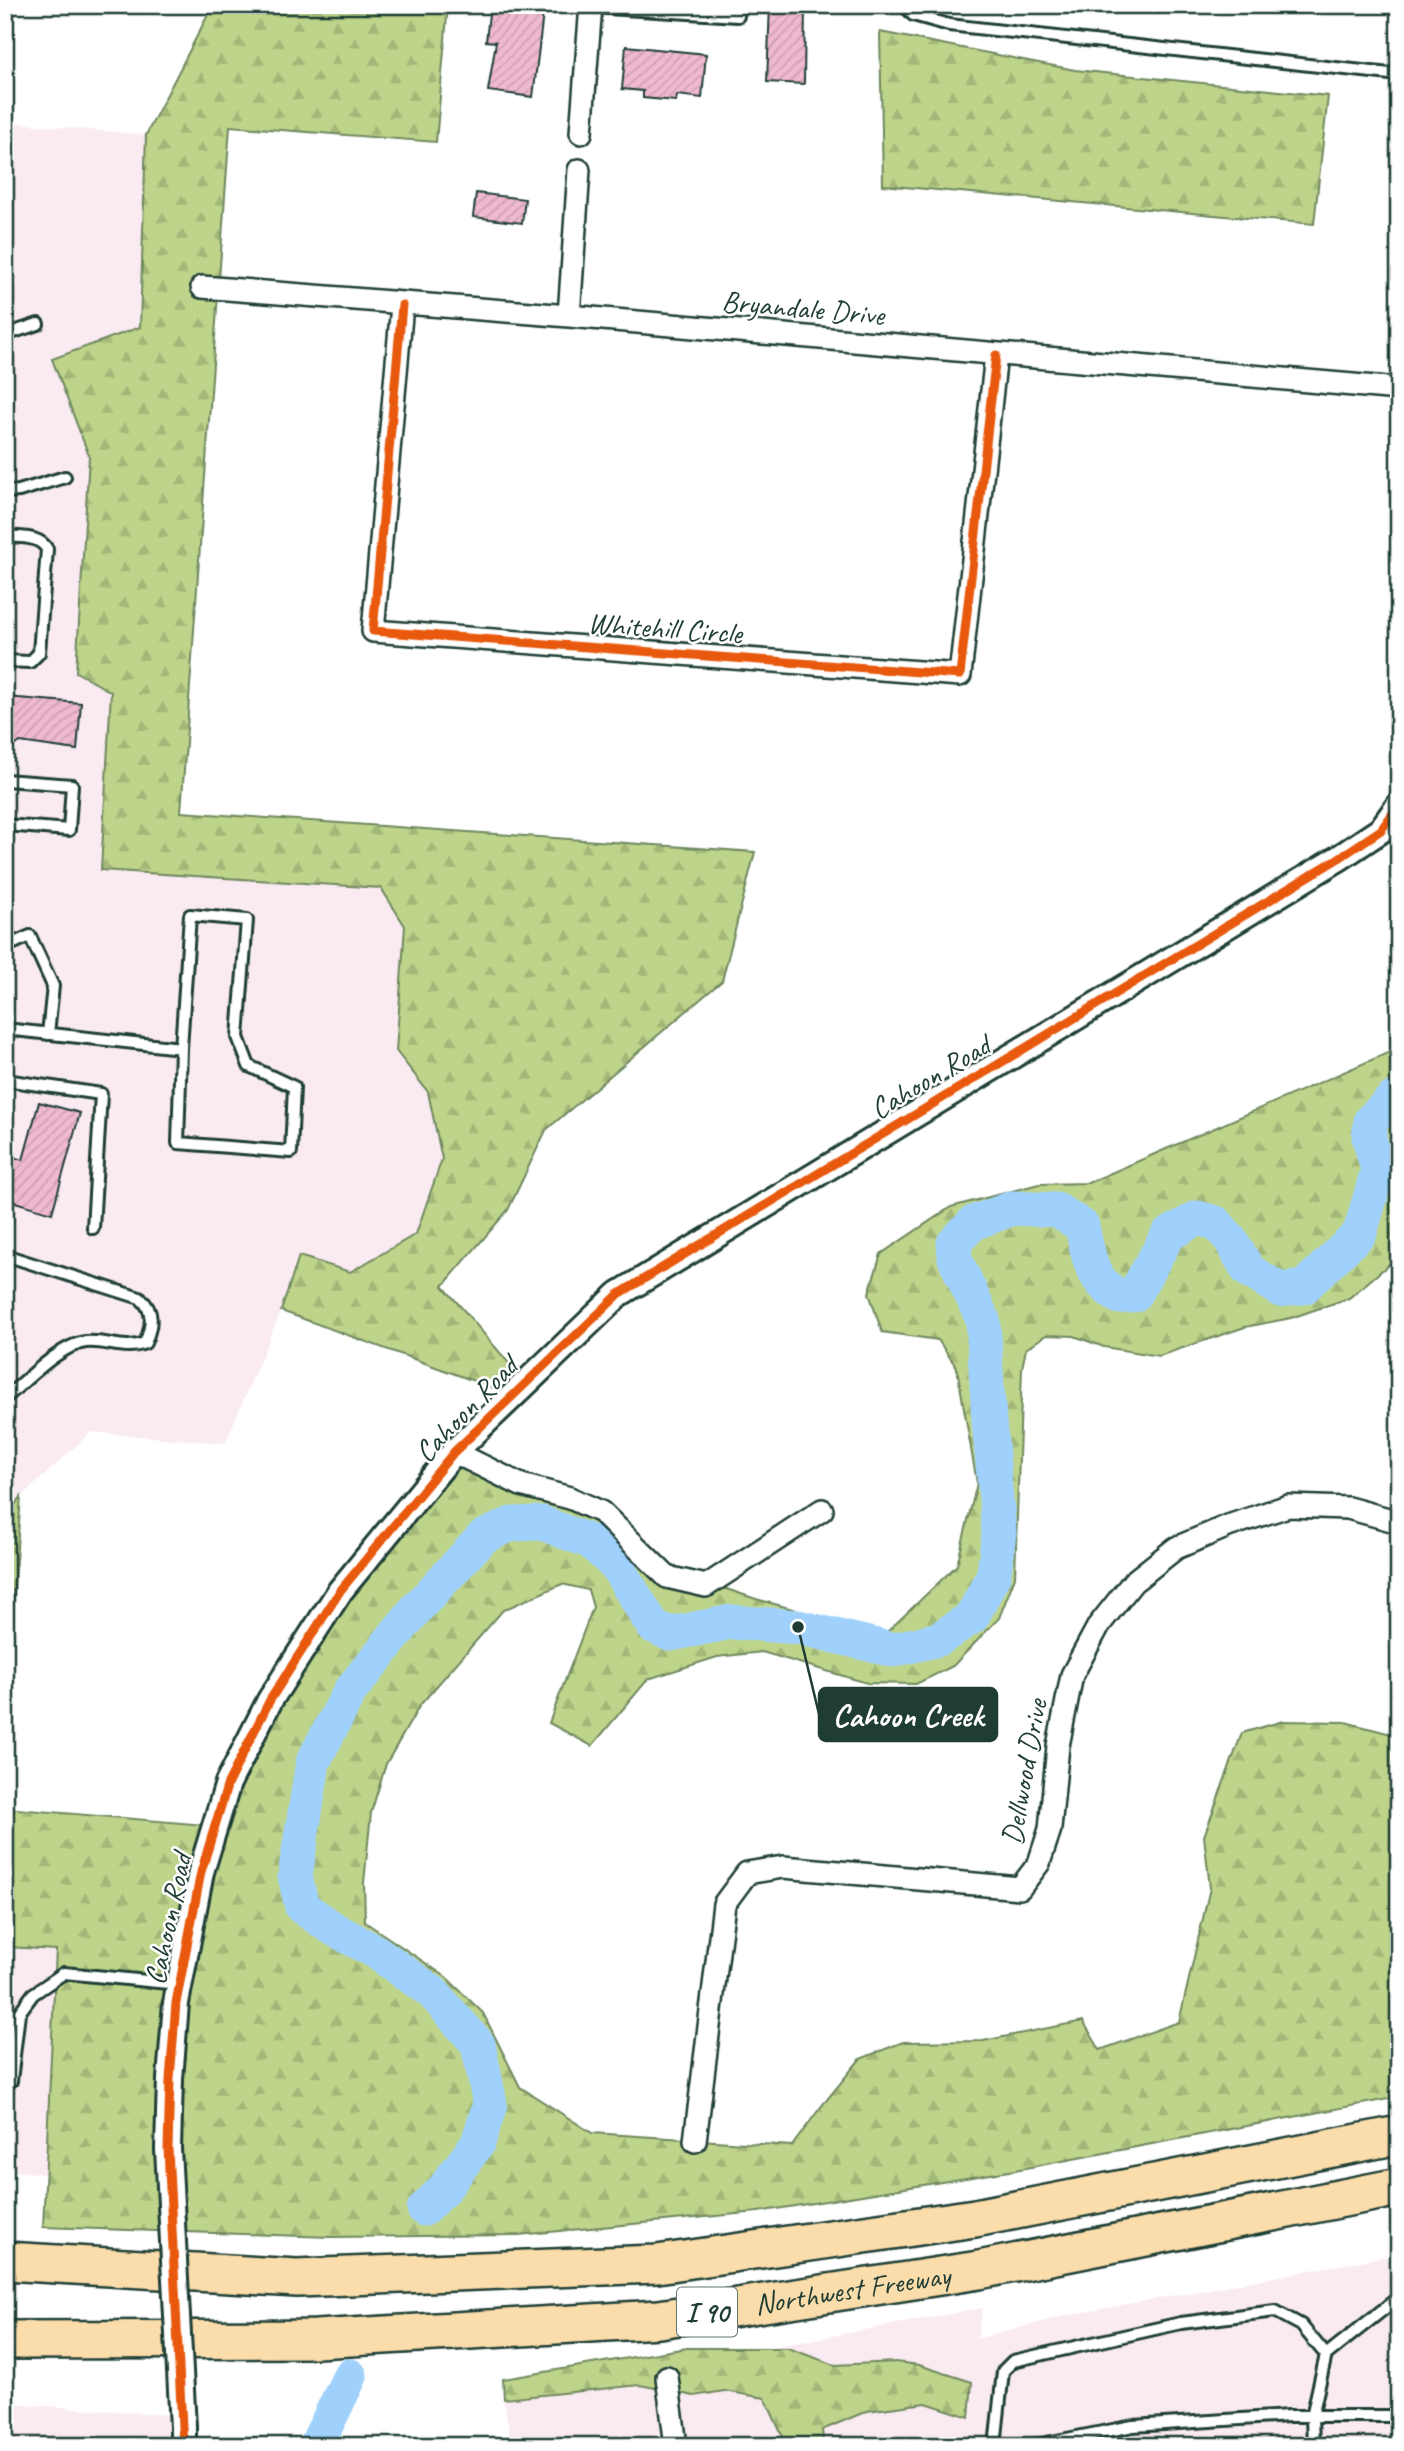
<svg xmlns="http://www.w3.org/2000/svg" width="1404" height="2451" font-family="Caveat,sans-serif">
  <defs>
    <pattern id="forest-firs" width="22" height="20" patternUnits="userSpaceOnUse" patternTransform="scale(1.75)"><rect width="22" height="20" fill="#bed48a"/><path d="M5 1l3.5 6h-7zM16 11l3.5 6h-7z" fill="#a3b778"/></pattern>
    <pattern id="building-hatch" width="6" height="6" patternUnits="userSpaceOnUse" patternTransform="scale(1.75)"><rect width="6" height="6" fill="#f0b9d1"/><path d="M-1 1l2-2M0 6l6-6M5 7l2-2" fill="none" stroke="#cda0b4"/></pattern>
  </defs>
  <rect width="100%" height="100%" fill="#fff"/>
  <filter id="ink" filterUnits="userSpaceOnUse"><feTurbulence type="fractalNoise" baseFrequency=".0143" numOctaves="2"/><feDisplacementMap in="SourceGraphic" scale="14" xChannelSelector="R" yChannelSelector="G"/><feConvolveMatrix kernelMatrix="1 2 1 2 8 2 1 2 1" color-interpolation-filters="sRGB"/></filter>
  <g filter="url(#ink)">
    <!-- built -->
    <path fill="#faeaf1" d="M5,122L146,135L140,327L52,359L89,456L76,671L111,692L101,869L381,888L405,926L396,1051L428,1092L442,1159L416,1234L350,1272L299,1256L281,1311L225,1443L91,1432L21,1497L5,1518Z
      M5,1943L8,1947L56,1950L46,2174L5,2170Z
      M1399,2254V2446H512L502,2392L767,2348L983,2308L977,2339L1069,2315Z
      M5,2403L170,2415L171,2446H5Z"/>
    <!-- forest -->
    <path fill="url(#forest-firs)" stroke="#6e885f" stroke-width="2" d="M213,5H448L436,142L230,126L181,812L755,852L722,981L546,1130L508,1210L443,1286L519,1375L502,1391L281,1311L299,1256L350,1272L416,1234L442,1159L428,1092L396,1051L405,926L381,888L101,870L111,692L76,672L89,456L52,359L140,327L146,135Z
      M880,32L1075,70L1328,96L1314,224L883,185Z
      M1399,1048V1256L1349,1298L1291,1318L1245,1327L1159,1356L1104,1347L1074,1336L1046,1335L1026,1349L1022,1368L1015,1577L999,1618L953,1666L916,1684L867,1683L762,1652L717,1657L648,1679L592,1746L549,1723L593,1607L588,1590L562,1584L503,1610L420,1705L386,1764L371,1813L364,1883L365,1922L446,1977L483,2013L520,2087L592,2133L792,2146L820,2108L860,2059L903,2042L983,2041L1083,2021L1100,2050L1179,2022L1210,1888L1204,1836L1242,1733L1283,1721L1345,1722L1399,1736V2097L1015,2170L758,2212L518,2235L330,2237L43,2227L56,1950L8,1947L5,1943V1808L205,1825L231,1760L453,1442L533,1479L670,1570L756,1599L885,1634L957,1565L977,1483L957,1368L938,1340L882,1332L869,1293L881,1254L951,1207L1039,1184L1088,1183Z
      M21,1497L5,1699V1518Z
      M687,2348H788L835,2365L895,2362L919,2365L972,2382L969,2417L926,2403L867,2411L822,2430L824,2446H787L765,2398L724,2391L694,2396L640,2385L504,2399L503,2379Z"/>
    <g fill="none" stroke-linecap="round" stroke-linejoin="round">
      <!-- river -->
      <path stroke="#9fd1fc" stroke-width="35" d="M424,2209L443,2190L478,2143L490,2104L478,2044L432,1992L376,1952L334,1929L302,1907L295,1876L313,1762L350,1691L416,1609L483,1537L511,1524L542,1523L591,1542L617,1567L653,1626L670,1634L731,1622L798,1627L893,1650L939,1639L972,1617L994,1574L999,1532L989,1420L983,1320L955,1259L954,1243L973,1223L1013,1208L1057,1210L1082,1226C1089,1258 1090,1279 1119,1297L1134,1295L1168,1235L1197,1218L1216,1223L1231,1240L1248,1270L1280,1290L1304,1287L1360,1233L1378,1170L1369,1137L1371,1120L1394,1098L1399,1096
        M316,2446L350,2376"/>
    </g>
    <!-- building -->
    <path fill="url(#building-hatch)" stroke="#1f3d34" stroke-width="2" d="M490,5H544L533,97L488,91L496,42L486,41Z
      M770,5H805L804,84L767,82Z
      M626,46L706,54L702,98L677,95L676,101L643,98V91L622,89Z
      M476,193L525,199L522,223L473,217Z
      M5,697L81,703L77,750L20,742L16,745L5,744Z
      M39,1102L80,1113L52,1213L5,1199V1155L23,1160Z"/>
    <g fill="none" stroke-linecap="round" stroke-linejoin="round">
      <!-- service casing -->
      <g stroke="#1f3d34" stroke-width="16">
        <path id="service" d="M904,5L913,15L949,25L1399,75
          M591,7L738,16
          M5,335L38,324
          M5,492L19,491L65,477
          M5,536C20,538 39,535 47,549L39,653L30,662L5,661
          M5,780L72,785L69,830L5,825
          M190,915L247,920L238,1037L249,1066L294,1087L291,1152L178,1143L181,1048Z
          M5,947L30,936L53,986L48,1034
          M5,1029L181,1048
          M5,1080L101,1094L93,1228
          M5,1255L140,1298C155,1311 152,1326 145,1343C124,1351 107,1340 86,1342C61,1344 25,1382 5,1398
          M5,2081H11L19,2013L33,1994L64,1973L179,1984
          M995,2446L1003,2371L1013,2361L1181,2323L1275,2311L1301,2325L1326,2355
          M1031,2446L1133,2426L1289,2416H1399
          M1313,2446L1312,2416L1326,2355L1399,2297"/>
      </g>
      <!-- minor casing -->
      <g stroke="#1f3d34" stroke-width="26">
        <path id="minor" d="M581,133L591,5
          M202,287L569,316L1399,389
          M402,305L373,631L960,675L996,355
          M569,316L579,170
          M454,1452L521,1485L570,1498L601,1512L667,1577L706,1586L822,1510
          M695,2141L724,1904L747,1873L783,1867L1020,1888L1039,1863L1050,1829L1058,1746L1072,1675L1099,1625L1133,1582L1176,1548L1228,1526L1288,1506L1348,1508L1399,1522
          M667,2377L676,2446"/>
      </g>
      <!-- tertiary casing -->
      <g stroke="#1f3d34" stroke-width="30">
        <path id="tertiary" d="M172,2223L168,2149L170,2079L176,2003L201,1872L228,1783L270,1700L340,1591L454,1452L619,1294L1339,858L1381,830L1399,805
          M183,2427V2446"/>
      </g>
      <!-- motorway casing -->
      <g stroke="#1f3d34" stroke-width="42">
        <g id="motorway">
          <path d="M5,2261L297,2278L657,2264L975,2218L1399,2135"/>
          <path id="s1" d="M5,2340L316,2339L659,2319L979,2270L1399,2187"/>
        </g>
      </g>
      <!-- service -->
      <use href="#service" stroke="#fff" stroke-width="10"/>
      <!-- minor -->
      <use href="#minor" stroke="#fff" stroke-width="21"/>
      <!-- tertiary -->
      <use href="#tertiary" stroke="#fff" stroke-width="24"/>
      <!-- motorway -->
      <use href="#motorway" stroke="#fbddab" stroke-width="37"/>
      <!-- tertiary-bridge casing -->
      <g stroke="#1f3d34" stroke-width="30" stroke-linecap="butt">
        <path id="tertiary-bridge" d="M172,2223L183,2427"/>
      </g>
      <!-- tertiary-bridge -->
      <use href="#tertiary-bridge" stroke="#fff" stroke-width="24"/>
      <!-- cycleway casing -->
      <g stroke="#fff" stroke-width="13">
        <path id="cycleway" d="M402,305L373,631L960,675L996,355
          M183,2446L168,2149L170,2079L176,2003L201,1872L228,1783L270,1700L340,1591L454,1452L619,1294L1339,858L1381,830L1399,805"/>
      </g>
      <!-- cycleway -->
      <use href="#cycleway" stroke="#e8590c" stroke-width="9"/>
    </g>
  </g>
  <g text-anchor="middle" dominant-baseline="central" stroke-width="5" stroke-linejoin="round" paint-order="stroke">
    <!-- shield labels -->
    <rect fill="#fff" stroke="#627771" stroke-width="2" x="677" y="2287.5" width="60" height="49" rx="5"/>
    <g font-size="28" font-weight="bold" fill="#1f3d34">
      <text x="707" y="2312">I 90</text>
    </g>
    <!-- street labels -->
    <g font-size="30" fill="#1f3d34" stroke="#fff">
      <text transform="translate(803 308) rotate(5)">Bryandale Drive</text>
      <text transform="translate(665 628) rotate(4)">Whitehill Circle</text>
      <text transform="translate(930 1077) rotate(-31)">Cahoon Road</text>
      <text transform="translate(466 1409) rotate(-46)">Cahoon Road</text>
      <text transform="translate(1024 1772) rotate(-80)">Dellwood Drive</text>
      <text transform="translate(168 1919) rotate(-78)">Cahoon Road</text>
      <text stroke="none"><textPath href="#s1" startOffset="850">Northwest Freeway</textPath></text>
    </g>
  </g>
  <!-- callouts -->
  <path fill="none" stroke="#1f3d34" stroke-width="2.5" d="M798 1627L819 1714"/>
  <circle fill="#1f3d34" stroke="#fff" stroke-width="2.5" cx="798" cy="1627" r="7"/>
  <rect fill="#1f3d34" stroke="#1f3d34" stroke-width="2.5" x="819" y="1688" width="178" height="53" rx="7"/>
  <g font-size="32" text-anchor="middle" font-weight="bold" fill="#fff">
    <text x="908" y="1726">Cahoon Creek</text>
  </g>
  <!-- margin -->
  <rect width="1404" height="2451" fill="none" stroke="#fff" stroke-width="28"/>
  <rect x="14" y="14" width="1376" height="2423" fill="none" stroke="#1f3d34" stroke-width="2.5" filter="url(#ink)"/>
</svg>
